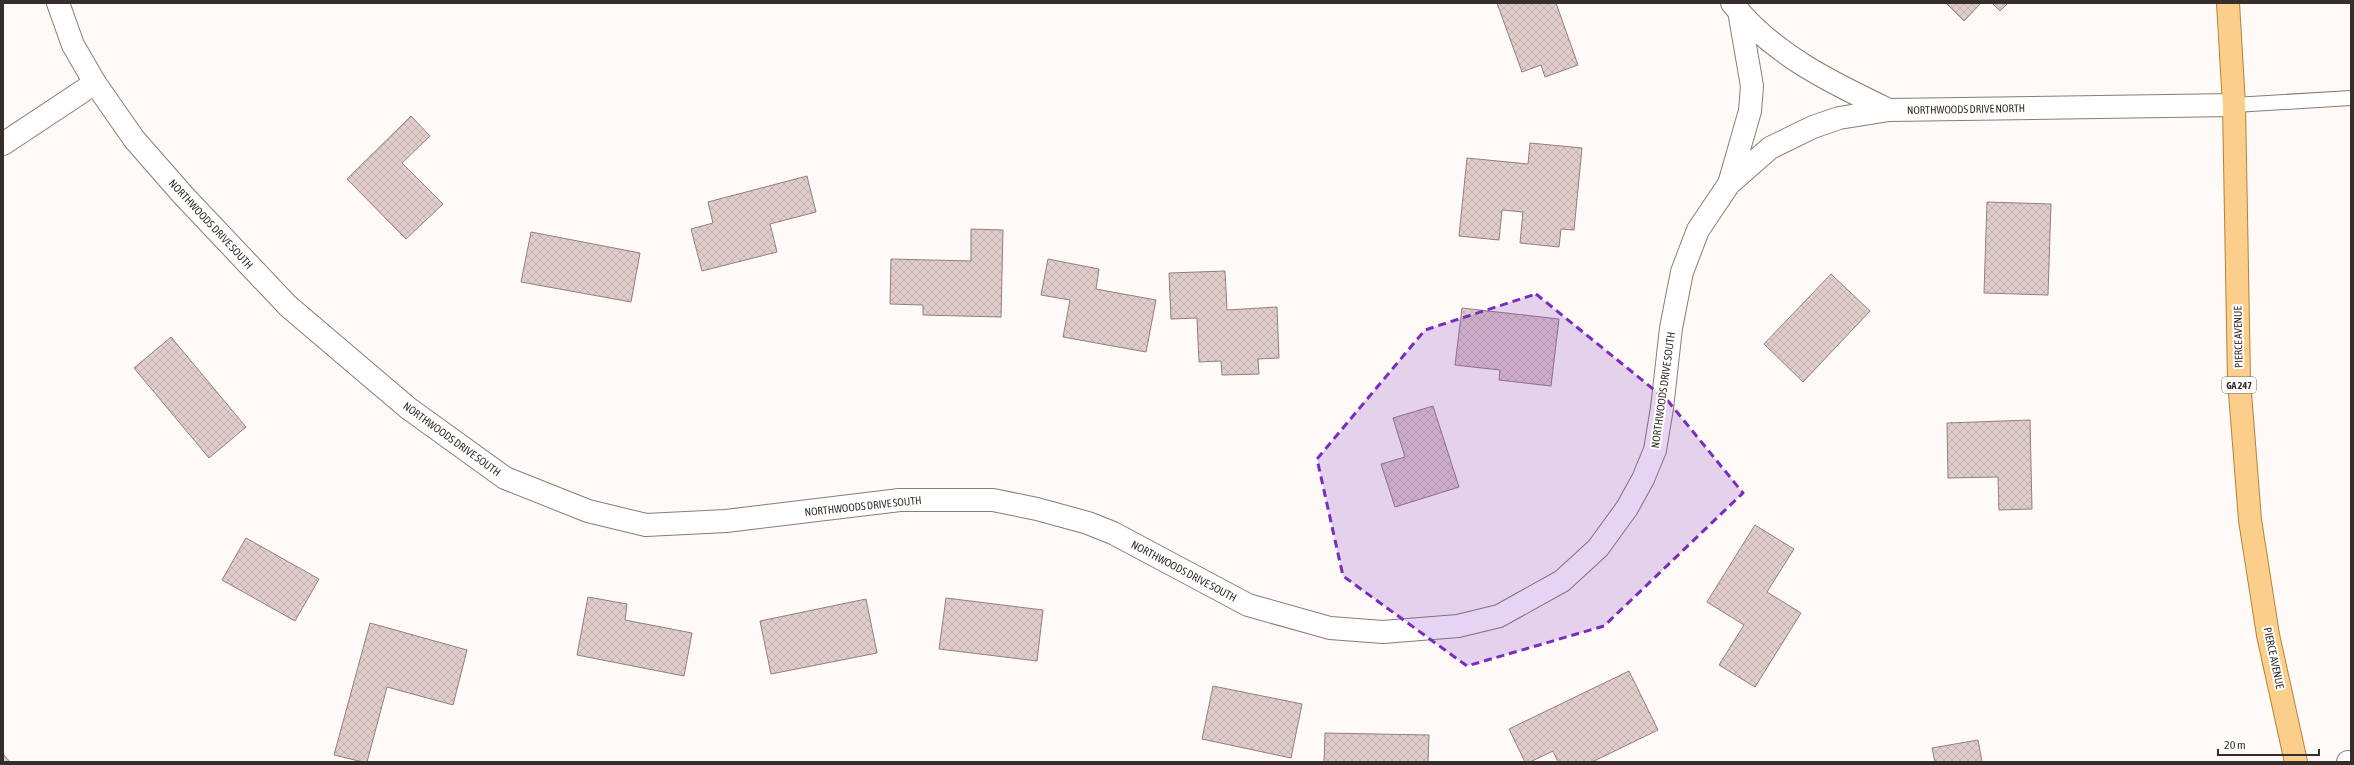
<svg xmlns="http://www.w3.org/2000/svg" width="2354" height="765" font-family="'Asap Condensed',sans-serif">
  <defs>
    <pattern id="building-cross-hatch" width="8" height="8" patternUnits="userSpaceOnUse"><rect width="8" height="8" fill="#e1cccc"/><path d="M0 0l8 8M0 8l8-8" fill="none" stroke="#c2b0af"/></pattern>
  </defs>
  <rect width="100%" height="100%" fill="#fefaf8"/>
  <!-- building -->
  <path fill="url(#building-cross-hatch)" stroke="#937f7f" d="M1497,3H1556L1578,65L1545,77L1541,65L1522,72Z
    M1946,3H1981L1964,21Z
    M1992,3H2008L2000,11Z
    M411,116L430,136L402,163L443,204L406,239L347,179Z
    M1530,143L1582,148L1574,230L1561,229L1559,247L1520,243L1523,212L1502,210L1499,240L1459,236L1467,158L1528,164Z
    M807,176L816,212L770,224L777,252L702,271L691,229L713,223L708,202Z
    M1987,202L2051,204L2048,295L1984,293Z
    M971,229L1003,230L1001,317L923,315V305L890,304L891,259L971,261Z
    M531,232L640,253L631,302L521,282Z
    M1048,259L1099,269L1096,289L1156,300L1146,352L1063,337L1070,300L1041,295Z
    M1225,271L1227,310L1277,307L1279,358L1258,359L1259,374L1222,375L1221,361L1199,362L1197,318L1171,319L1169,273Z
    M1831,274L1870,311L1803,382L1764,344Z
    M1462,308L1559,319L1551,386L1499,380L1500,370L1455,365Z
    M171,337L246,427L209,458L134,368Z
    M1433,406L1459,487L1395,507L1381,464L1405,457L1393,418Z
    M2030,420L2032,509L1999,510L1998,477L1948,478L1947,423Z
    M1755,525L1794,549L1767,592L1801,613L1755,687L1719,665L1744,625L1707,602Z
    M246,538L319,579L295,621L222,580Z
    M588,597L627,604L625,620L692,633L684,676L577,655Z
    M946,598L1043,610L1037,661L939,649Z
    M866,599L877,653L771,674L760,621Z
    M370,623L467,650L453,705L387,687L367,762H363L334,755Z
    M1629,671L1658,730L1592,762H1558L1553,751L1530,762H1525L1509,729Z
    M1213,686L1302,704L1291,758L1202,739Z
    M1325,733L1429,735L1428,762H1324Z
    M1978,740L1982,762H1935L1932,748Z
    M3,754L10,762H3Z"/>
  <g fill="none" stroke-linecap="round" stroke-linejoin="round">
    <!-- service casing -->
    <g stroke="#8c7b73" stroke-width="16">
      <path id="service" d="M2234,105L2351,98"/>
    </g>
    <!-- minor casing -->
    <g stroke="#8c7b73" stroke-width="24">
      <path id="minor" d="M58,3L73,45L95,83L134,139L183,195L288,306L408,408L505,478L588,511L646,525L726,521L900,500H993L1037,509L1088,523L1113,533L1248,605L1330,628L1383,632L1458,626L1499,616L1562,581L1598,548L1627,508L1643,479L1655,450L1662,408L1671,328L1682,272L1698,230L1729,184L1770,148L1813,127L1839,118L1889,110
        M1732,3C1772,54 1832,83 1889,110L2234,105
        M3,144L95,83
        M1729,184L1750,111L1752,86L1739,11
        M2348,762H2351"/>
    </g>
    <!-- primary casing -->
    <g stroke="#b48236" stroke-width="24">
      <path id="primary" d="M2228,3L2234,105L2239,380L2250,520L2268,635L2296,762"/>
    </g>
    <!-- service -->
    <use href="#service" stroke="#fff" stroke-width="14"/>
    <!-- minor -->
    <use href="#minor" stroke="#fff" stroke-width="22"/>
    <!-- primary -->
    <use href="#primary" stroke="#fbcf8b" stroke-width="22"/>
  </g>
  <!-- marked area -->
  <path fill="#7b2cbf" fill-opacity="0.2" stroke="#7b2cbf" stroke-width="3" stroke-dasharray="8 5" stroke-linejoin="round" d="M1536,294L1668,401L1743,493L1604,626L1467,666L1343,576L1317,459L1425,330Z"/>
  <g text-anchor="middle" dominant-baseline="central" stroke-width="4" stroke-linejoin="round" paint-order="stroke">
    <!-- shield labels -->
    <rect fill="#fff" stroke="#726d6a" stroke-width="1" x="2222" y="377" width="34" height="16" rx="3"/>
    <g font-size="10" font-weight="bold" fill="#352e2a">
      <text x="2239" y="385">GA 247</text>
    </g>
    <!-- street labels -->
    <g font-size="11" fill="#352e2a" stroke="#fff">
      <text transform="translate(1966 109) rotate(-1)">NORTHWOODS DRIVE NORTH</text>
      <text transform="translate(211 224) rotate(47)">NORTHWOODS DRIVE SOUTH</text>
      <text transform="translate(2238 337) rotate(-91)">PIERCE AVENUE</text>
      <text transform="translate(1663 390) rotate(-82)">NORTHWOODS DRIVE SOUTH</text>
      <text transform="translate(452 439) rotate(36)">NORTHWOODS DRIVE SOUTH</text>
      <text transform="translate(863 506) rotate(-6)">NORTHWOODS DRIVE SOUTH</text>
      <text transform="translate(1184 571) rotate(28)">NORTHWOODS DRIVE SOUTH</text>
      <text transform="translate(2274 658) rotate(78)">PIERCE AVENUE</text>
    </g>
  </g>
  <!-- border -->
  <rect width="2354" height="765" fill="none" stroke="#352e2a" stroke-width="8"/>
  <!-- scale -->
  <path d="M2218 749v6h101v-6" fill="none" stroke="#352e2a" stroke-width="2"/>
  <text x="2224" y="749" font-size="12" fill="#352e2a" stroke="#ffffff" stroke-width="3" paint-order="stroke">20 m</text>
</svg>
